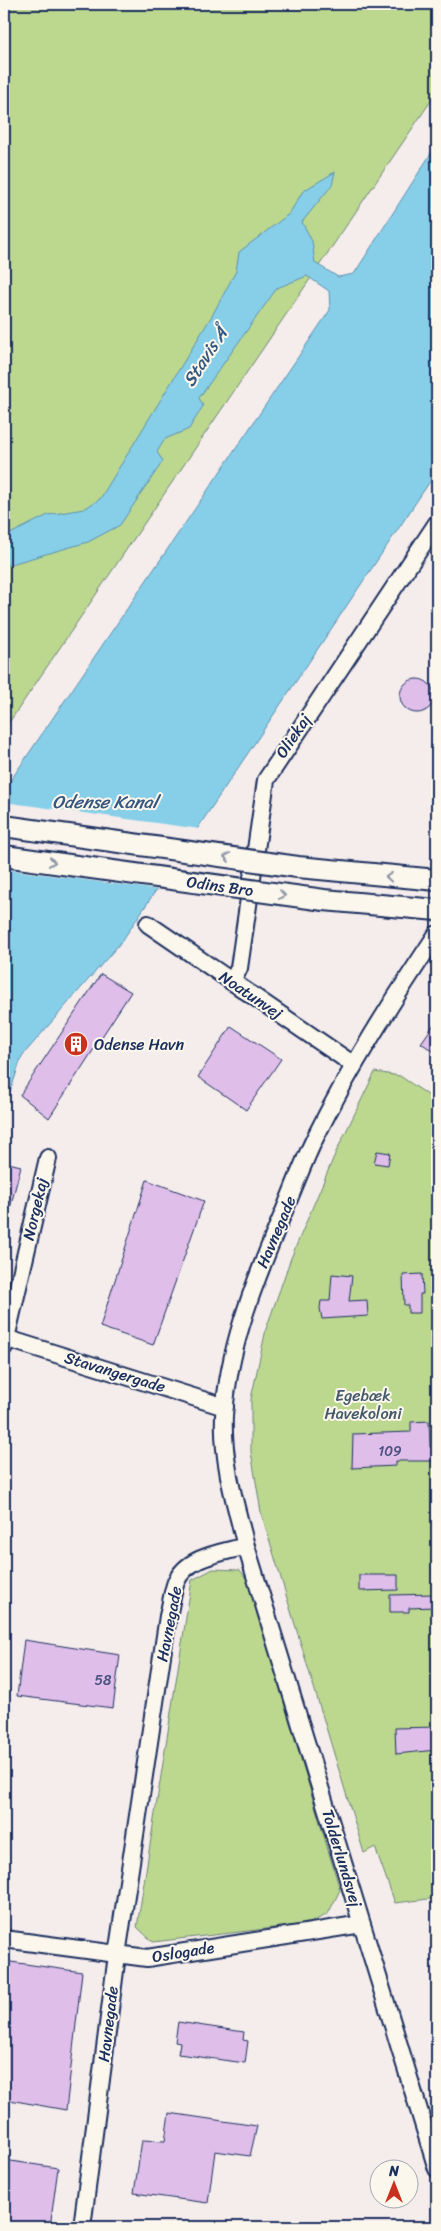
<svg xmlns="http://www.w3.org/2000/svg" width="441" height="2231" font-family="Sriracha,sans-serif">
  <rect width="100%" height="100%" fill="#f5ecec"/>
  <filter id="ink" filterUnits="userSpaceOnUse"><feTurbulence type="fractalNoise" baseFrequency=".02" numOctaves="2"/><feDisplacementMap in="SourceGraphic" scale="10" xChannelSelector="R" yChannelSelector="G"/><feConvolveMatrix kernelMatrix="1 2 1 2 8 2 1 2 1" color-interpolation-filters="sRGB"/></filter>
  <g filter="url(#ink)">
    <!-- green -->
    <path fill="#bcd88f" stroke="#6c8476" d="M4,4H437V92L4,730Z
      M375,1072L400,1076L437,1101V1898L395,1903L375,1847L364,1853L261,1512L251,1452V1399L266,1329L291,1258L336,1152Z
      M213,1569L240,1570L248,1581L340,1890L328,1914L308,1924L153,1942L137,1927L192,1580Z"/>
    <!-- water -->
    <path fill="#87cfe8" stroke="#5c8fb1" d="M437,144V471L122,941L22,1056L4,1110V790L330,310L329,291L307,276L277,288L199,398L203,406L189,429L165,439L157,452L163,461L120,525L88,542L4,566V537L48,515L84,509L100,499L213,314L236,271L239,252L289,214L303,191L335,172L332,185L302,222L312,241L315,263L338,277L354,274Z"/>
    <!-- pier -->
    <path fill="#f5ecec" d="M4,802L200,829L159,890L4,869Z"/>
    <!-- building -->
    <path fill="#dfbeea" stroke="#1b2f5e" d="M400 696a17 17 0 1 1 34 0a17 17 0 1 1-34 0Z
      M101,974L131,992L49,1118L20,1095Z
      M437,1020V1054L421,1043Z
      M231,1026L281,1059L246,1110L198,1077Z
      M377,1151L390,1153L388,1165L374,1163Z
      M4,1162L21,1166L8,1216H4Z
      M147,1180L204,1201L153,1345L100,1327Z
      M332,1274L352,1276L349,1301L367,1300L368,1316L322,1319L320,1308L321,1301H330Z
      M422,1274L423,1294H420V1313H408V1305H404L403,1275Z
      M429,1421L430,1447H437V1461H396V1466L352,1468L353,1434L411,1432V1422Z
      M359,1575H398V1590L359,1591Z
      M434,1594L435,1607L409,1608V1612H390V1595Z
      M24,1640L120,1655L113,1708L17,1696Z
      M437,1727V1750L396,1754L395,1728Z
      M4,1961L82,1972L66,2110L4,2099Z
      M178,2022L244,2032L243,2040L248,2041L245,2063L178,2054L180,2043L175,2042Z
      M169,2113L257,2126L250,2156L215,2151L208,2203L134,2193L142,2140L165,2141Z
      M4,2160L58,2168L50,2227H4Z"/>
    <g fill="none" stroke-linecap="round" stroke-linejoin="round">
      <!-- minor casing -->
      <g stroke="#1b2f5e" stroke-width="20">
        <path id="minor" d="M148,924L354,1065
          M437,934C393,1000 350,1067 315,1138C301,1167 290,1198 277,1228C252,1289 228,1350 224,1416C222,1461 235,1503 246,1546L437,2169
          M232,982L239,968L266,780L437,523
          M5,1338L225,1407
          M4,1347L48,1158
          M4,1939L147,1958L362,1924
          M82,2227L117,1955L168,1616C171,1605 172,1592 176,1582C187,1556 222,1553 246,1546"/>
      </g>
      <!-- minor -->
      <use href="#minor" stroke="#fbf7ec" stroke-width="16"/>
      <!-- major-bridge casing -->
      <g stroke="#1b2f5e" stroke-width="24" stroke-linecap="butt">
        <path id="major-bridge" d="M4,826L298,867L437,880
          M4,856L324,900L437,910"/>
      </g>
      <!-- major-bridge -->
      <use href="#major-bridge" stroke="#fbf7ec" stroke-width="20"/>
    </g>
    <!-- one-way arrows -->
    <defs><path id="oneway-chevron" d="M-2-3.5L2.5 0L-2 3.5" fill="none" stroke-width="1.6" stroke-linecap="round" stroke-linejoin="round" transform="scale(1.25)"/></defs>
    <g stroke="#8b93a5">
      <use href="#oneway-chevron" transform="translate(227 857) rotate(-172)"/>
      <use href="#oneway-chevron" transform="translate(52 862) rotate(8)"/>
      <use href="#oneway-chevron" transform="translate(389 877) rotate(-175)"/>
      <use href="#oneway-chevron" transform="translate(282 895) rotate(8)"/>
    </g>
  </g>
  <!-- icons -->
  <defs>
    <g id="building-disc" transform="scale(1.25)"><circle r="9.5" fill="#c8321e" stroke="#fbf7ec"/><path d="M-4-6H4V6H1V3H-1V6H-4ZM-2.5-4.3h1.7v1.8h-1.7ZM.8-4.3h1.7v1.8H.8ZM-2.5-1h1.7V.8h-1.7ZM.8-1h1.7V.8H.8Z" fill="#fff"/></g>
  </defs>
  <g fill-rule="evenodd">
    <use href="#building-disc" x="76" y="1044"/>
  </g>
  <g text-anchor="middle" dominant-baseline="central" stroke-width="4" stroke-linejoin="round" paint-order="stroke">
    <!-- number labels -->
    <g font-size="14" fill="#4c5381">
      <text x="390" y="1451">109</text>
      <text x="103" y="1680">58</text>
    </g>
    <!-- street labels -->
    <g font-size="16" fill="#1b2f5e" stroke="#fbf7ec">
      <text transform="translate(293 736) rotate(-56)">Oliekaj</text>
      <text transform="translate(220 886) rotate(8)">Odins Bro</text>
      <text transform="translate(251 995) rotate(34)">Noatunvej</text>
      <text transform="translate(35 1209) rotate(-77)">Norgekaj</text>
      <text transform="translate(276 1232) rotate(-67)">Havnegade</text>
      <text transform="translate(115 1372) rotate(17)">Stavangergade</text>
      <text transform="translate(169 1624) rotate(-79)">Havnegade</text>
      <text transform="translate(342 1858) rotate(73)">Tolderlundsvej</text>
      <text transform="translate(183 1952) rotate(-9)">Oslogade</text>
      <text transform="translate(108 2024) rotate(-83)">Havnegade</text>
    </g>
    <!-- poi labels -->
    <g font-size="16" fill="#1b2f5e" stroke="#fbf7ec" text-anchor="start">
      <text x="94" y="1044">Odense Havn</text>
    </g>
    <!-- park labels -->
    <g font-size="16" fill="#43596a" stroke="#fbf7ec">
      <text x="363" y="1395">Egebæk<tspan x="363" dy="18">Havekoloni</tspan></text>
    </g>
    <!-- water labels -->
    <g font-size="18" font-style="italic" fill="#365780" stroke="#fbf7ec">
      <text transform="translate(205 357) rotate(-57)">Stavis Å</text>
      <text x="105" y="802">Odense Kanal</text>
    </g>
  </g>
  <!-- margin -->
  <rect width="441" height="2231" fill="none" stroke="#fbf7ec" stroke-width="20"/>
  <rect x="10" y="10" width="421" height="2211" fill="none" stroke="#1b2f5e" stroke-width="2" filter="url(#ink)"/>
  <!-- north arrow -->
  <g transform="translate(394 2184)"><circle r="24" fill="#fbf7ec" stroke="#a1a7b3"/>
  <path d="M0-4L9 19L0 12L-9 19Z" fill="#c8321e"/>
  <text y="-8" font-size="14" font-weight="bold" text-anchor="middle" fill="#1b2f5e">N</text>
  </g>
</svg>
